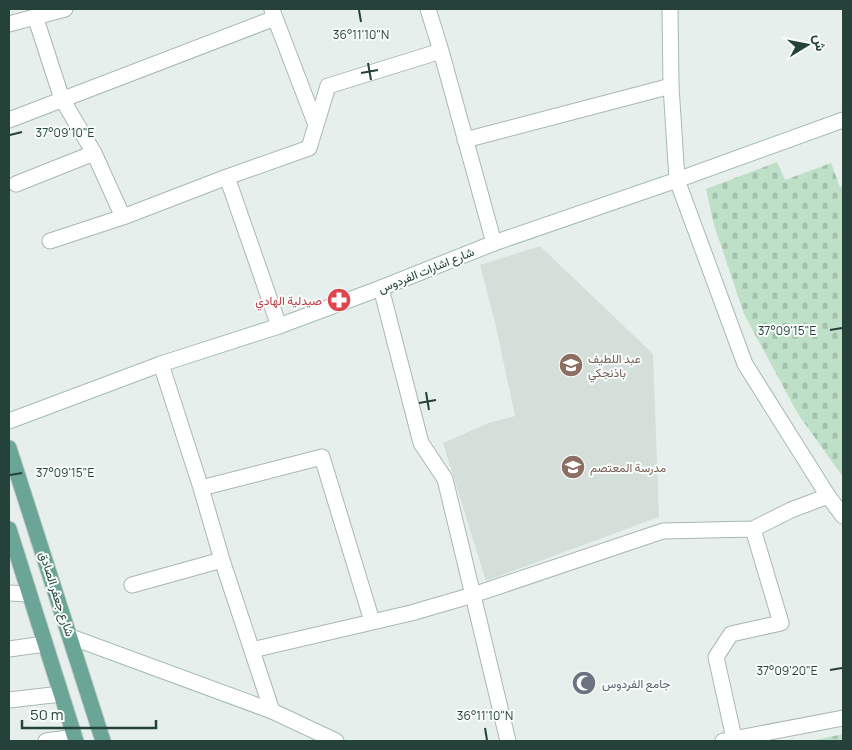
<svg xmlns="http://www.w3.org/2000/svg" width="852" height="750" font-family="Manrope,Vazirmatn,sans-serif">
  <defs>
    <pattern id="cemetery-stones" width="16" height="16" patternUnits="userSpaceOnUse" patternTransform="scale(1.25)"><rect width="16" height="16" fill="#bfe0c8"/><path d="M2 7V4a2 2 0 0 1 4 0v3zM10 15v-3a2 2 0 0 1 4 0v3z" fill="#a4c1ad"/></pattern>
  </defs>
  <rect width="100%" height="100%" fill="#e6efeb"/>
  <!-- built -->
  <path fill="#d4dfda" d="M540,246L653,354L659,517L486,581L443,443L489,423L515,416L495,322L480,265Z"/>
  <!-- cemetery -->
  <path fill="url(#cemetery-stones)" d="M777,162L785,180L831,163L840,187L843,186V477L798,414L744,314L714,225L706,189Z
    M843,734V741H811Z"/>
  <g fill="none" stroke-linecap="round" stroke-linejoin="round">
    <!-- street casing -->
    <g stroke="#a8b8b2" stroke-width="17">
      <path id="street" d="M428,9L441,51L494,243
        M272,10L316,125
        M35,16L62,99L94,153L123,217
        M9,24L65,9
        M9,120L275,18
        M465,140L671,86
        M227,177L279,326
        M16,184L94,153
        M50,241L123,217L227,177L309,148L328,86L441,51
        M381,288L421,443L445,479L508,741
        M161,364L201,488L222,560L272,711
        M201,488L322,457L372,621
        M132,585L222,560
        M9,593L29,594
        M9,649L45,644
        M252,650L411,613L473,595L663,531L753,529L791,510L828,496
        M9,700L61,694
        M734,738L716,657L731,634L781,623L753,529
        M46,741L75,737
        M723,741L843,718"/>
    </g>
    <!-- secondary casing -->
    <g stroke="#a4bbb3" stroke-width="17">
      <path id="secondary" d="M670,9L671,86L677,180L745,364L828,496L843,516
        M9,421L161,364L279,326L381,288L494,243L677,180L843,120
        M71,637L272,711L336,741"/>
    </g>
    <!-- primary casing -->
    <g stroke="#c2cac8" stroke-width="17">
      <path id="primary" d="M9,448L103,741
        M9,529L76,741"/>
    </g>
    <!-- street -->
    <use href="#street" stroke="#fff" stroke-width="15"/>
    <!-- secondary -->
    <use href="#secondary" stroke="#fff" stroke-width="15"/>
    <!-- primary -->
    <use href="#primary" stroke="#6aa596" stroke-width="15"/>
  </g>
  <!-- ticks -->
  <path fill="none" stroke="#24423a" stroke-width="2" d="M359,10L361,22M368,63L371,80M361,73L378,70M10,135L22,132M830,330L842,328M426,392L429,410M419,403L436,400M10,475L22,473M830,670L842,668M485,728L487,740"/>
  <!-- icons -->
  <defs>
    <g id="pharmacy-disc" transform="scale(1.25)"><circle r="9.5" fill="#e0444e" stroke="#f7fbf9"/><path d="M-2-6h4v4h4v4h-4v4h-4v-4h-4v-4h4Z" fill="#fff"/></g>
    <g id="school-disc" transform="scale(1.25)"><circle r="9.5" fill="#8d6e63" stroke="#f7fbf9"/><path d="M0-5L7-2L0 1L-7-2ZM-4 1L0 2.5L4 1V4Q0 6-4 4Z" fill="#fff"/></g>
    <g id="mosque-disc" transform="scale(1.25)"><circle r="9.5" fill="#6b7280" stroke="#f7fbf9"/><path d="M3.5-4.9A6 6 0 1 0 3.5 4.9A5 5 0 1 1 3.5-4.9Z" fill="#fff"/></g>
  </defs>
  <g fill-rule="evenodd">
    <use href="#pharmacy-disc" x="339" y="300"/>
    <use href="#school-disc" x="571" y="365"/>
    <use href="#school-disc" x="573" y="467"/>
    <use href="#mosque-disc" x="584" y="683"/>
  </g>
  <g text-anchor="middle" dominant-baseline="central" stroke-width="4" stroke-linejoin="round" paint-order="stroke">
    <!-- street labels -->
    <g font-size="12" fill="#24423a" stroke="#f7fbf9">
      <text transform="translate(426 270) rotate(-22)">شارع اشارات الفردوس</text>
      <text transform="translate(57 594) rotate(72)">شارع جعفر الصادق</text>
    </g>
    <!-- health labels -->
    <g font-size="12" fill="#be3a42" stroke="#f7fbf9" text-anchor="end">
      <text x="322" y="300">صيدلية الهادي</text>
    </g>
    <!-- education labels -->
    <g font-size="12" fill="#785e54" stroke="#f7fbf9" text-anchor="start">
      <text x="588" y="358">عبد اللطيف<tspan x="588" dy="14">باذنجكي</tspan></text>
      <text x="590" y="467">مدرسة المعتصم</text>
    </g>
    <!-- worship labels -->
    <g font-size="12" fill="#5b616d" stroke="#f7fbf9" text-anchor="start">
      <text x="602" y="683">جامع الفردوس</text>
    </g>
  </g>
  <g font-size="12" text-anchor="middle" fill="#24423a" stroke="#f7fbf9" stroke-width="4" stroke-linejoin="round" paint-order="stroke">
    <text x="361" y="39">36°11'10"N</text>
    <text x="65" y="137">37°09'10"E</text>
    <text x="787" y="335">37°09'15"E</text>
    <text x="65" y="477">37°09'15"E</text>
    <text x="787" y="675">37°09'20"E</text>
    <text x="485" y="720">36°11'10"N</text>
  </g>
  <!-- border -->
  <rect width="852" height="750" fill="none" stroke="#24423a" stroke-width="20"/>
  <!-- north arrow -->
  <g transform="translate(807 45) rotate(80)" stroke="#f7fbf9" stroke-width="4" paint-order="stroke">
  <path d="M0-4L9 19L0 12L-9 19Z" fill="#24423a"/>
  <text y="-8" font-size="14" font-weight="bold" text-anchor="middle" fill="#24423a">ش</text>
  </g>
  <!-- scale -->
  <path d="M22 720v8h134v-8" fill="none" stroke="#24423a" stroke-width="2.5"/>
  <text x="30" y="720" font-size="15" fill="#24423a" stroke="#f7fbf9" stroke-width="4" paint-order="stroke">50 m</text>
</svg>
